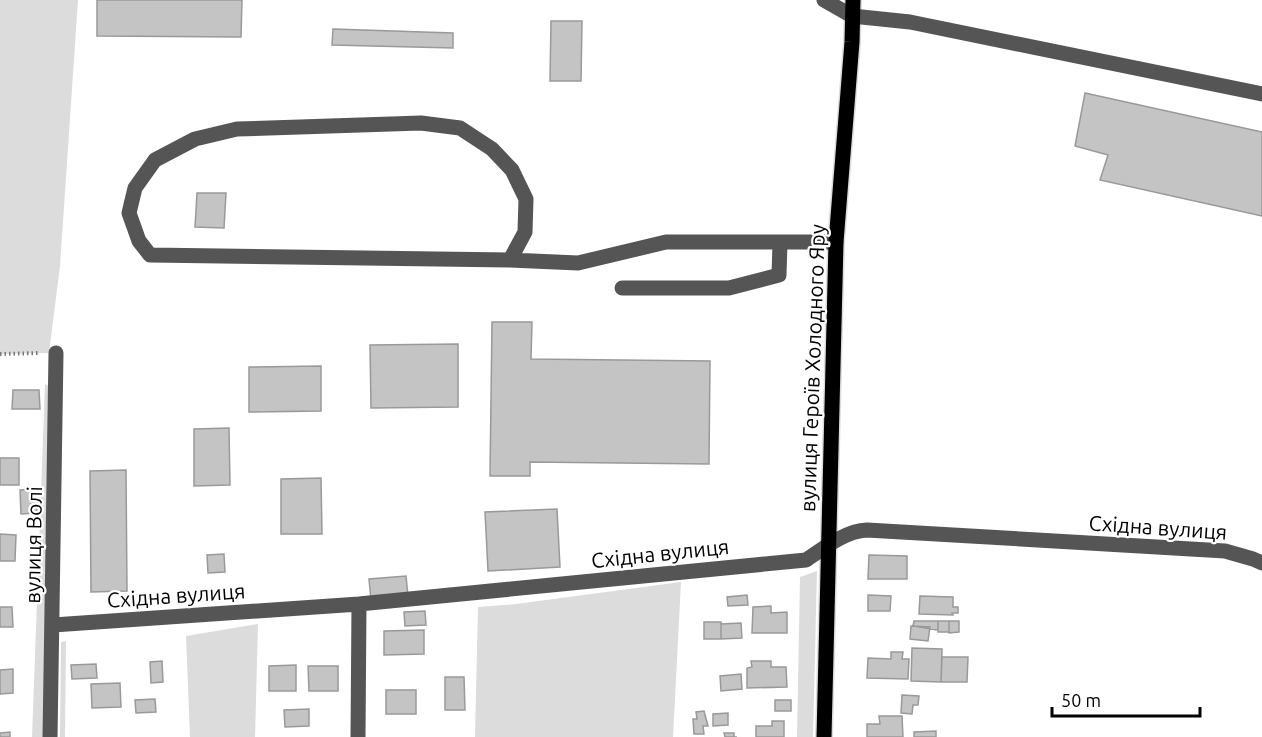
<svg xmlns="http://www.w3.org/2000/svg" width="1262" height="737" font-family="Ubuntu,sans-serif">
  <rect width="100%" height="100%" fill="#fff"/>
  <!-- green -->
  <path fill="#dcdcdc" d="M0,0H78L60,266L49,353L0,354Z
    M45,384L51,387L44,737H32Z
    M817,571L813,737H797L800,577Z
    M681,582L673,737H475L478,607L516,604Z
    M258,624L255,737H190L186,636Z
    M66,641L65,737H60L61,642Z"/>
  <!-- building -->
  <path fill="#c4c4c4" stroke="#999" stroke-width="1.5" d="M97,0H242L241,37L97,36Z
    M551,21H582L581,81H550Z
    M333,29L453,33V48L332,45Z
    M1085,93L1262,132V216L1100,180L1108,155L1075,146Z
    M197,193H226L224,228L195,227Z
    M492,322H532L531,359L710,361L709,464L530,462V476H490Z
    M458,344V407L371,408L370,345Z
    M321,366V411L249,412V367Z
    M13,390H39L40,409H12Z
    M229,428L230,485L194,486V429Z
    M0,458H19V485H0Z
    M126,470L127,591L91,592L90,471Z
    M321,478L322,534H281V479Z
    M36,489L37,513L21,514L20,490Z
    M557,509L560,567L488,571L485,512Z
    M0,534L16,535L15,561H0Z
    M224,554L225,572L208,573L207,555Z
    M869,555L907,556V579H868Z
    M406,576L408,596L371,600L369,579Z
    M747,595L748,605L728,606L727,597Z
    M868,595L891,596L890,611H868Z
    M920,596L953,597V607H958V613H952L953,615L919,614Z
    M771,606V613L787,612V633H752L753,607Z
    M0,607H12L13,627H0Z
    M425,611L426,625L405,626L404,612Z
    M914,621H938V630L913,626Z
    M938,621H949V632H938Z
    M949,621H959V632L949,633Z
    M704,622H721V639H704Z
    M741,623L742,638L721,639V624Z
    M911,626L930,627L928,641L910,639Z
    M424,630V654L384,655V631Z
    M912,648L942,649L941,682L911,681Z
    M891,652H903L902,659H909L908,679L867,678L868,658L891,659Z
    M942,657H968L967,682H941Z
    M162,661L163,682L151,683L150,662Z
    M751,661H771V667H786L787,687L747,688V668L752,667Z
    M96,664L97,678L72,679L71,665Z
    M296,665V691H269V666Z
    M308,666H338V691H309Z
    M13,669V693L0,694V670Z
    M741,674L742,689L721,691L720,676Z
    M445,677H464L465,710H445Z
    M120,683L121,707L92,708L91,684Z
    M386,690H416V714H386Z
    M902,695L919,696L918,705H913L912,714L901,713Z
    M155,699L156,712L136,713L135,700Z
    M775,700H791V711H775Z
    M309,709V726L285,727L284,710Z
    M704,711L708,726H703L704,734H694L693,719H697L696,712Z
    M728,713V725L713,726V714Z
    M879,716H902L903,737H867V724H880Z
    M772,721H784V737H756V726H772Z
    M936,731V737H914V732Z
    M10,732V737H0V733Z
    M724,733H734V737H737H725Z"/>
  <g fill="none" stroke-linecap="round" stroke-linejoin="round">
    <!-- major casing -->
    <g stroke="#dbdbdb" stroke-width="18">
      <path id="major" d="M824,737L836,242L852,42L853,0"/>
    </g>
    <!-- path -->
    <path stroke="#777" stroke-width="4" stroke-dasharray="1.5 3" stroke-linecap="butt" d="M0,354L40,353"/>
    <!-- minor -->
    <path stroke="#555" stroke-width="15" d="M824,0L852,16L910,22L1262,94
      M510,260L525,232L526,199L512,170L492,149L460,128L421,123L237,129L195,139L155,160L135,188L129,213L139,241L150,255L510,260L578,263L666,242H836
      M622,288H729L779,275L780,243
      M53,625L359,604L806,560C824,548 845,531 867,530L1225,551L1253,559L1262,563
      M50,737L56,353
      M358,737L359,604"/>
    <!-- major -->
    <use href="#major" stroke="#000" stroke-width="15"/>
  </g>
  <g text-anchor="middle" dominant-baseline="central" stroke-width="4.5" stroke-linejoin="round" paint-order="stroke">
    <!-- street labels -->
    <g font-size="21" fill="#000" stroke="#fff">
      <text transform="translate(812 368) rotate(-88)">вулиця Героїв Холодного Яру</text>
      <text transform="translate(1158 527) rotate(4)">Східна вулиця</text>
      <text transform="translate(33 545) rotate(-89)">вулиця Волі</text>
      <text transform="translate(660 553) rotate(-6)">Східна вулиця</text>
      <text transform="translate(176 595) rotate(-4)">Східна вулиця</text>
    </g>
  </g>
  <!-- scale -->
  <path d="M1052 707v9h148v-9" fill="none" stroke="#000000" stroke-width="3"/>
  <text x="1061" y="707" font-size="18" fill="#000000" stroke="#ffffff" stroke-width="4.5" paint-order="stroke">50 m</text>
</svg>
